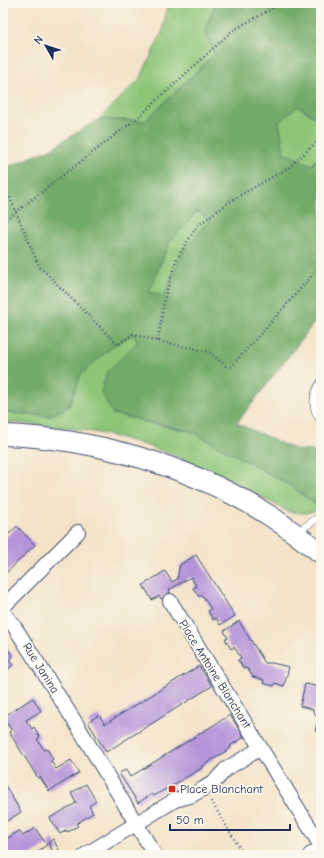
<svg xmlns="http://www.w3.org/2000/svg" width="324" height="858" font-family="'Comic Neue',sans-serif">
  <rect width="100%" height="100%" fill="#fbf7ec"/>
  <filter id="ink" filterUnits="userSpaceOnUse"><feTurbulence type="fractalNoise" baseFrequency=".025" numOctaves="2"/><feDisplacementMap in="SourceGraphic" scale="8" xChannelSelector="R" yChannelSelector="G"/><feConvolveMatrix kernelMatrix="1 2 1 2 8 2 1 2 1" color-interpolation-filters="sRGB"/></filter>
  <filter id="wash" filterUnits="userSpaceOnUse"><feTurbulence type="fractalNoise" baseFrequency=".012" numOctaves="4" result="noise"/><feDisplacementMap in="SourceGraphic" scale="16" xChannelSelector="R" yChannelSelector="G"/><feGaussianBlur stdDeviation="0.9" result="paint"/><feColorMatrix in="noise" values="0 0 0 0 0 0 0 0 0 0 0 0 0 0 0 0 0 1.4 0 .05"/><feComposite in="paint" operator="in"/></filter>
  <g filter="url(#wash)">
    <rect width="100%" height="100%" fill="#f3e3c8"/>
    <!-- green -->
    <path fill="#8dc578" stroke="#547a6b" d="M168,3H215L205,33L215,54L145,121L99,119L140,79L163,30Z
      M298,106L317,119L321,116V154L312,165L284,153L279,121Z
      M197,211L210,220L184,249L164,296L149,292L170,241Z
      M133,334L138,341L107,372L143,422L193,432L288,484L321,509L306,513L289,512C232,481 172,449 108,435C74,427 38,425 3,422V412L50,416L69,406L81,374L113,346Z"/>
    <!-- forest -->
    <path fill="#72aa68" stroke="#466c63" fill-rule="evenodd" d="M215,3H321V116L318,119L298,106L279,122L284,153L312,165L321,154V314L237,423L296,450L313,451L321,458V508L288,484L193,432L113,414L101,392L107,372L138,341L133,334L113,346L81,374L69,406L50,416L3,412V169L50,149L99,119L145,121L215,54L205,33ZM198,211L210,220L184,249L164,296L149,292L170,241Z"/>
    <g id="blocks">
      <!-- building -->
      <path fill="#b494d9" d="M17,526L35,545L3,576V540Z
        M196,555L235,616L220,625L216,618L213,620L208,611L211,609L202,595L199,597L193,588L196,586L191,577L169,590L170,593L161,599L159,596L152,600L143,585L165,571L172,582L177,579L180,565Z
        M239,621L265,663H272L289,667L284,686L275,683L274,686L263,683L264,680L253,677L247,668L244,669L238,660L241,658L234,647L231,649L225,639L228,638L224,631Z
        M3,643L13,656L9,661L13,665L3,674Z
        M199,666L212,686L106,752L88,722L99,715L105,724Z
        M305,684L321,687V732L315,731L318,719L312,709L300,706Z
        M33,698L41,711L26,720L32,729L34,727L40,737L37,739L44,750L47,749L53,759L51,761L56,769L71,760L79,773L49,791L40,777L38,778L9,732L12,731L3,717Z
        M230,715L244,737L230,746L231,748L201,767L202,768L154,796L152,794L138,803L119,773L126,770L130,777Z
        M3,782L21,812L4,823L3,821Z
        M86,784L96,801L89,806L93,813L76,824L78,826L68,832L67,830L60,834L50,818L76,803L71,793Z
        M35,828L47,845L32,855H3V848L5,847L3,841L19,831L23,836Z
        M53,839L59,850L54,853L48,843Z"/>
    </g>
  </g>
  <g filter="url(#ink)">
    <use href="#blocks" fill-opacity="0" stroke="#3b4a6e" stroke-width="1"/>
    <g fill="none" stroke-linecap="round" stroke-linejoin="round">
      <!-- lane casing -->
      <g stroke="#3b4a6e" stroke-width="8">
        <path id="lane" d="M321,382C312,394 311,409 321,421
          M297,532L321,516"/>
      </g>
      <!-- street casing -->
      <g stroke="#3b4a6e" stroke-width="16">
        <path id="street" d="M170,601L321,846
          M3,607L78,532
          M3,612L14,626L77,725L155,855
          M85,855L175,800L190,796L203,789L215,781L226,769L261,748
          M310,855L321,848"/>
      </g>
      <!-- secondary casing -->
      <g stroke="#3b4a6e" stroke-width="22">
        <path id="secondary" d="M3,435C93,438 191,466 267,514C286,526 303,540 321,553"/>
      </g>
      <!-- path -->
      <path stroke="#3b4a6e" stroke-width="2.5" stroke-dasharray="1 3" stroke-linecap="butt" d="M3,193L10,198L39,266L118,345L133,334L158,341L209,352L229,369L321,266
        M3,222L141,115L232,31L282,3
        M158,341L165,296L177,258L197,226L232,200L288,168L321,138
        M211,801L244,855"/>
      <!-- lane -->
      <use href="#lane" stroke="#fff" stroke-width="7"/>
      <!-- street -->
      <use href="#street" stroke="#fff" stroke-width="14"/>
      <!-- secondary -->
      <use href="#secondary" stroke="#fff" stroke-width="20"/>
    </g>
  </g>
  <!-- markers -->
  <rect fill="#c8321e" stroke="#fbf7ec" stroke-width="1.5" x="168" y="785" width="8" height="8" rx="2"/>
  <g text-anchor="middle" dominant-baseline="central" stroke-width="3.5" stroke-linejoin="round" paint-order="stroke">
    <!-- street labels -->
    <g font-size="12" fill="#1b2f5e" stroke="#fbf7ec">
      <text transform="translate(41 668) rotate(58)">Rue Janina</text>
      <text transform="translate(215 674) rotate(58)">Place Antoine Blanchant</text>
    </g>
    <!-- poi labels -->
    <g font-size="12" fill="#1b2f5e" stroke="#fbf7ec" text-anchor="start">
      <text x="180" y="789">Place Blanchant</text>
    </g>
  </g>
  <!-- margin -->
  <rect width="324" height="858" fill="none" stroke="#fbf7ec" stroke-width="16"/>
  <!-- north arrow -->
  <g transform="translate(46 46) rotate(309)" stroke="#fbf7ec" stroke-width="3" paint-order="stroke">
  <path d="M0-3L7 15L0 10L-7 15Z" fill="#1b2f5e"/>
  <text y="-6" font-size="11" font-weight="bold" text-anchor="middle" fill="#1b2f5e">N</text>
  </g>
  <!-- scale -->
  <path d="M170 824v6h120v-6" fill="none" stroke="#1b2f5e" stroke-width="2"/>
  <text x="176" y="824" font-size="12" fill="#1b2f5e" stroke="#fbf7ec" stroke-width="3" paint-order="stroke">50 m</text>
</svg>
